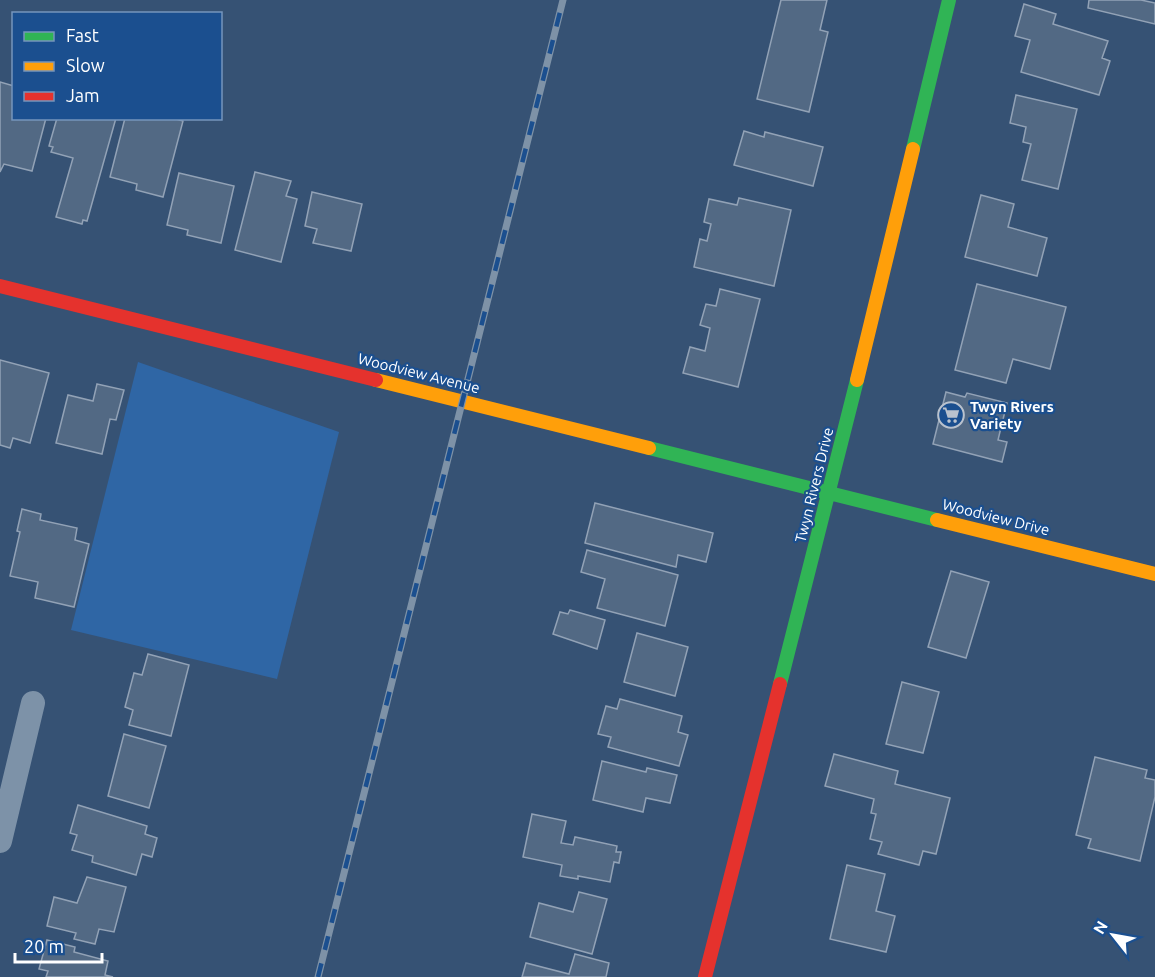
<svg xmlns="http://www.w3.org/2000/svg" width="1155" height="977" font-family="Ubuntu,sans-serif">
  <rect width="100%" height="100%" fill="#365274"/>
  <!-- green -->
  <path fill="#2f66a5" d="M138,362L339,432L277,679L71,630Z"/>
  <!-- building -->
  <path fill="#526984" stroke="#92a2b6" stroke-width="1.5" d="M781,0H827L820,30L828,32L809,112L757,99Z
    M1089,0H1141L1155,3V24L1088,8Z
    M1024,4L1056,14L1053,24L1108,41L1102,58L1110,61L1099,95L1021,72L1030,40L1015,36Z
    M0,82L14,86V118H46L32,171L4,164L0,172Z
    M1016,95L1077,109L1058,189L1022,180L1031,144L1023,142L1026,127L1010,123Z
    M57,118H116L87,221L83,220L82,224L56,217L73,158L51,152L53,147L49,146Z
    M125,118H173L183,121L163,197L136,190L137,184L110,177Z
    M744,131L764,137L765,132L823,147L813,186L734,165Z
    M255,172L291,181L286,196L297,199L281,262L235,250Z
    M179,173L234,186L221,243L187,235L188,230L167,225Z
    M312,192L362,204L351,251L313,243L317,229L305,226Z
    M981,195L1014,204L1008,227L1047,238L1037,276L965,257Z
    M739,198L791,210L774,286L694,267L700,239L707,241L711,224L704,222L709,199L737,205Z
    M977,284L1066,307L1050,369L1013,359L1006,383L955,370Z
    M720,289L760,299L738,387L683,373L690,347L705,351L710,328L700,325L706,304L716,306Z
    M0,360L49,373L30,443L13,438L10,448L0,445Z
    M97,384L124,390L116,420L110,419L102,454L56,443L68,395L93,401Z
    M946,392L965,397L967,393L1007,403L998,440L1007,442L1002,462L933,444Z
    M595,503L713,533L706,562L678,555L676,567L585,543Z
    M22,509L41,514L40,520L77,528L75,540L89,544L74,607L35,598L38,582L10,576L20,532L17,531Z
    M587,550L678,575L665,626L597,608L605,579L581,572Z
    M951,571L989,582L966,658L928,647Z
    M570,610L605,620L597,649L553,634L560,612L568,614Z
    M637,633L688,647L675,696L624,682Z
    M148,654L189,665L171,736L129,725L133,710L125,707L134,673L142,675Z
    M902,682L939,692L923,753L886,744Z
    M620,699L682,716L678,732L688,735L679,766L608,747L611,737L598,734L606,706L617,709Z
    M124,734L166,746L149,808L108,796Z
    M834,754L898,771L895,784L950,798L936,854L923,851L919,865L878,854L882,842L870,839L876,814L871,813L874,799L825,786Z
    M1095,757L1147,770L1145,778L1155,780V797L1140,861L1088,848L1091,839L1076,835Z
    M602,761L646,772L647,768L677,775L670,803L646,798L643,812L593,800Z
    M78,805L147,826L145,834L157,838L152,857L142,854L136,875L92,862L93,856L72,850L77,835L70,833Z
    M532,814L566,821L561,843L573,845L575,837L617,846L616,852H621L619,863L614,862L610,882L578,876V879L560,876L562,865L523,857Z
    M847,865L885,874L876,911L895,916L886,952L830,939Z
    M87,877L126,887L114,932L99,929L95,944L74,939L76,933L47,926L54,897L77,903Z
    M579,892L607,899L592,954L530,937L539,903L573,912Z
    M47,940L75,947L74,952L108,961L105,975L113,977H46L48,971L39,969Z
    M575,954L609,963L606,977H522L526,963L569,974Z"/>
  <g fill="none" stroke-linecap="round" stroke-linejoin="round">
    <!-- street -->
    <path stroke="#7d92a8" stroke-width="24" d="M0,841L33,703"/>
    <!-- fast -->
    <path stroke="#30b455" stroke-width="14" d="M913,149L949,0
      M649,448L937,520
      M780,684L857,380"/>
    <!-- slow -->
    <path stroke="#ff9f0a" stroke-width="14" d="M376,380L649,448
      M857,380L913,149
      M937,520L1155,574"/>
    <!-- jam -->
    <path stroke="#e5322d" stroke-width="14" d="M0,286L376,380
      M705,977L780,684"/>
    <!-- rail casing -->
    <g stroke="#7e92a7" stroke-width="7">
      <path id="rail" d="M318,977L563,0"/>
    </g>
    <!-- rail -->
    <use href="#rail" stroke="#1b4f8f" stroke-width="4.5" stroke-dasharray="14" stroke-linecap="butt"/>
  </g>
  <!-- icons -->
  <defs>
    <g id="supermarket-ring" transform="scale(1.35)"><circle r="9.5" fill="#1b4f8f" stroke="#b9c2ce" stroke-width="1.5"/><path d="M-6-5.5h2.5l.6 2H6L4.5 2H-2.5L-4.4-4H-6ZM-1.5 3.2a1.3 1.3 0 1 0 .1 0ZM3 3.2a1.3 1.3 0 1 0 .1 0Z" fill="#b9c2ce"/></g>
  </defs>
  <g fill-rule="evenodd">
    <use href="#supermarket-ring" x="951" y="415"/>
  </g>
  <g text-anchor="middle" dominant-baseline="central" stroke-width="4.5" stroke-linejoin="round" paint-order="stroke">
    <!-- street labels -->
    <g font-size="15" fill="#fff" stroke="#1b4f8f">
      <text transform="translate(419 373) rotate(14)">Woodview Avenue</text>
      <text transform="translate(814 485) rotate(-76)">Twyn Rivers Drive</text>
      <text transform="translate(996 517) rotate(14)">Woodview Drive</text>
    </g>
    <!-- poi labels -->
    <g font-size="15" font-weight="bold" fill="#fff" stroke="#1b4f8f" text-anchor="start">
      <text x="970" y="406">Twyn Rivers<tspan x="970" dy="17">Variety</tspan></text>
    </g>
  </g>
  <!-- legend -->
  <rect x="12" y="12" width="210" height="108" fill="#1b4f8f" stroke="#7695bc" stroke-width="1.5"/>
  <rect x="24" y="32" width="30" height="9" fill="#30b455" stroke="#7695bc" stroke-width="1.5"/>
  <text x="66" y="42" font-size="18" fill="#ffffff">Fast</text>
  <rect x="24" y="62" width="30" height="9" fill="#ff9f0a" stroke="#7695bc" stroke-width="1.5"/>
  <text x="66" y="72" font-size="18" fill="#ffffff">Slow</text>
  <rect x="24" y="92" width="30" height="9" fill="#e5322d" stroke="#7695bc" stroke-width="1.5"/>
  <text x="66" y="102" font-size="18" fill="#ffffff">Jam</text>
  <!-- north arrow -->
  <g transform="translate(1113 935) rotate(301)" stroke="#1b4f8f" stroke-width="4.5" paint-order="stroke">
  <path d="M0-4.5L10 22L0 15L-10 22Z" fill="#ffffff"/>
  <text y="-9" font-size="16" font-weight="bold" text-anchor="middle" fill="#ffffff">N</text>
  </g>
  <!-- scale -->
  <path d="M15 953v9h87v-9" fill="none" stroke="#ffffff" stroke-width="3"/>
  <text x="24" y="953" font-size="18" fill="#ffffff" stroke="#1b4f8f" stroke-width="4.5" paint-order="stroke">20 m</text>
</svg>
